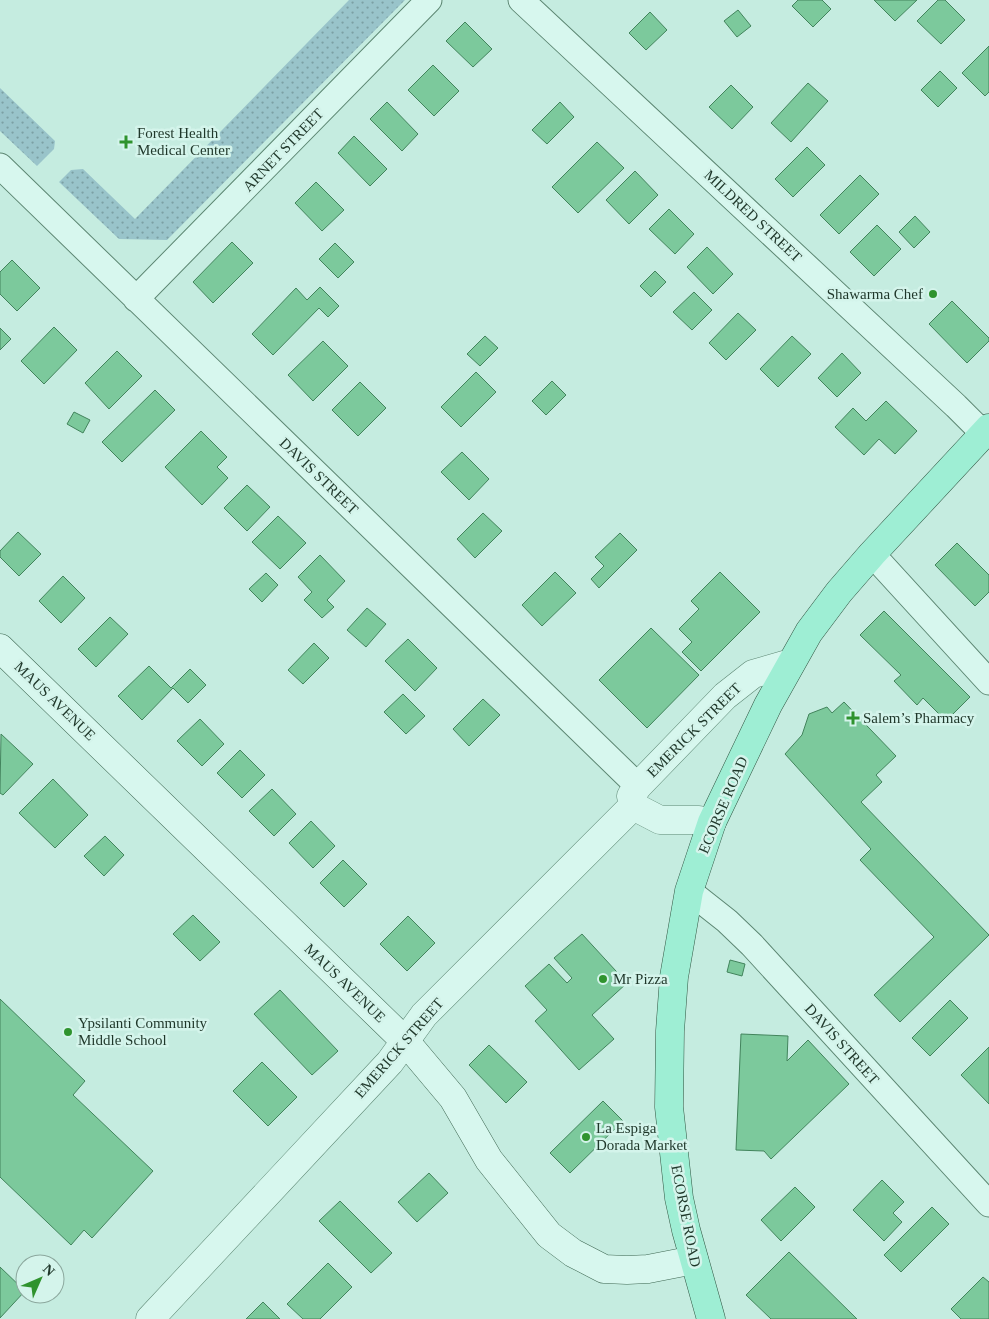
<svg xmlns="http://www.w3.org/2000/svg" width="989" height="1319" font-family="Georgia,serif">
  <defs>
    <pattern id="grass-dots" width="8" height="8" patternUnits="userSpaceOnUse" patternTransform="scale(1.25)"><rect width="8" height="8" fill="#99c4ca"/><path d="M2 2h.1M6 6h.1" fill="none" stroke="#7ca0a4" stroke-width="1.8" stroke-linecap="round"/></pattern>
  </defs>
  <rect width="100%" height="100%" fill="#c5ece0"/>
  <!-- grass -->
  <path fill="url(#grass-dots)" d="M349,0H405L167,240L119,239L59,182L71,170L83,169L135,219Z
    M0,88L55,141L54,149L37,166L0,131Z"/>
  <!-- building -->
  <path fill="#7cc99c" stroke="#42845c" d="M798,0H822L831,9L813,27L792,6Z
    M874,0H917L895,21Z
    M938,0H945L965,20L941,44L917,21Z
    M738,10L751,26L737,37L724,21Z
    M650,12L667,30L646,50L629,33Z
    M465,22L492,49L473,67L446,41Z
    M989,46V92L985,96L962,73Z
    M433,65L459,91L434,116L408,90Z
    M940,71L957,88L938,107L921,90Z
    M808,83L828,101L791,142L771,123Z
    M731,85L753,107L732,129L709,107Z
    M387,102L418,134L402,151L370,119Z
    M560,102L574,117L547,144L532,130Z
    M354,136L387,169L370,186L338,153Z
    M597,142L624,168L578,213L552,187Z
    M807,147L825,165L793,197L775,179Z
    M635,171L658,195L629,224L606,200Z
    M860,175L879,194L839,234L820,215Z
    M316,182L344,210L322,231L295,203Z
    M669,209L694,234L675,254L649,229Z
    M915,216L930,232L914,248L899,232Z
    M877,225L901,249L874,276L850,252Z
    M232,242L253,263L213,303L193,282Z
    M335,243L354,262L338,278L319,259Z
    M707,247L733,274L713,294L687,267Z
    M12,260L40,288L17,311L0,294V272Z
    M655,271L666,282L651,297L640,286Z
    M320,287L339,306L328,317L319,308L273,355L252,334L296,288L307,300Z
    M694,292L712,310L692,330L673,312Z
    M952,301L989,338V341L967,363L929,324Z
    M738,313L756,330L726,360L709,343Z
    M54,327L77,350L44,384L21,361Z
    M0,328L11,339L0,350Z
    M485,336L498,348L480,366L467,354Z
    M792,336L811,354L778,387L760,369Z
    M323,341L348,366L313,401L288,375Z
    M117,351L142,376L109,409L85,383Z
    M842,353L861,373L837,397L818,378Z
    M476,372L496,392L461,427L441,407Z
    M552,381L566,395L546,415L532,401Z
    M360,382L386,408L358,436L332,410Z
    M155,390L175,410L122,462L102,442Z
    M886,401L917,431L895,454L879,439L864,455L835,427L853,408L866,421Z
    M74,412L90,420L83,433L67,424Z
    M201,431L227,457L217,467L228,478L202,505L165,467Z
    M462,452L489,479L469,500L441,472Z
    M247,485L270,507L247,531L224,508Z
    M483,513L502,531L475,558L457,539Z
    M278,516L306,543L280,569L252,542Z
    M18,532L41,554L19,576L0,557V551Z
    M620,533L637,550L599,588L591,579L604,566L595,557Z
    M957,543L989,575V592L975,606L935,565Z
    M320,555L345,581L327,600L334,607L322,618L304,600L312,592L298,577Z
    M555,572L576,593L542,626L522,605Z
    M720,572L760,612L701,671L682,652L692,642L679,629L699,609L691,601Z
    M266,573L278,585L262,602L249,589Z
    M63,576L85,598L61,623L39,601Z
    M367,608L386,624L366,647L347,630Z
    M884,611L970,697L946,721L923,698L917,705L894,681L901,675L860,635Z
    M110,617L128,634L96,667L78,649Z
    M651,628L699,675L647,728L599,680Z
    M408,639L437,668L415,691L385,661Z
    M314,643L329,658L303,684L288,670Z
    M149,666L171,688L190,669L206,685L188,703L173,688L142,720L118,696Z
    M403,694L425,716L406,734L384,712Z
    M483,699L500,715L469,746L453,729Z
    M844,702L896,756L876,775L882,782L861,802L989,935L900,1022L874,995L934,937L860,860L871,849L785,754L802,735L809,714L827,707L832,713Z
    M200,719L224,744L202,766L177,741Z
    M1,734L33,764L3,795L0,793Z
    M240,750L265,775L242,798L217,773Z
    M53,779L88,815L55,848L19,813Z
    M272,789L296,814L274,836L249,811Z
    M311,821L335,846L313,868L289,843Z
    M105,836L124,855L104,876L84,856Z
    M343,860L367,884L344,907L320,883Z
    M193,915L220,942L200,961L173,934Z
    M408,916L435,943L407,971L380,944Z
    M582,934L627,983L592,1015L614,1039L579,1070L535,1021L547,1010L525,986L549,964L567,983L572,978L554,958Z
    M730,960L745,964L742,976L727,972Z
    M280,990L338,1051L312,1075L254,1014Z
    M0,999L85,1081L73,1095L153,1171L92,1238L84,1230L71,1245L0,1177Z
    M950,1000L968,1018L930,1056L912,1038Z
    M741,1034L788,1036L787,1061L808,1040L849,1084L771,1159L764,1151L736,1150Z
    M489,1045L527,1082L506,1103L469,1065Z
    M989,1047V1104L961,1075Z
    M262,1062L297,1097L268,1126L233,1091Z
    M603,1101L623,1121L570,1173L550,1153Z
    M429,1173L448,1193L417,1222L398,1202Z
    M882,1180L904,1202L893,1213L902,1222L884,1241L853,1210Z
    M795,1187L815,1207L781,1241L761,1220Z
    M340,1201L392,1253L371,1273L319,1221Z
    M932,1207L949,1224L901,1272L884,1255Z
    M789,1252L857,1319H771L746,1295Z
    M328,1263L352,1287L320,1319H303L287,1304Z
    M0,1267L25,1291L0,1318Z
    M983,1277L989,1282V1319H961L951,1309Z
    M263,1302L280,1319H246Z"/>
  <g fill="none" stroke-linecap="round" stroke-linejoin="round">
    <!-- minor casing -->
    <g stroke="#5c8672" stroke-width="27">
      <path id="minor" d="M521,0L956,406L984,434
        M0,166L638,786
        M136,299L429,0
        M872,554L989,682
        M689,891L727,921L752,945L989,1204"/>
    </g>
    <!-- tertiary casing -->
    <g stroke="#5c8672" stroke-width="29">
      <path id="tertiary" d="M712,822L699,820H660L633,806L631,796L638,786L725,696L753,674L791,663
        M150,1319L390,1062L424,1015L633,806"/>
    </g>
    <!-- secondary casing -->
    <g stroke="#3f6853" stroke-width="29">
      <path id="secondary" d="M0,648L406,1042L453,1098L489,1160L549,1235L573,1253L604,1269L627,1270L648,1269L694,1260"/>
    </g>
    <!-- primary casing -->
    <g stroke="#305440" stroke-width="29">
      <path id="primary" d="M711,1319L686,1230L679,1198L669,1107L670,1031L674,977L689,891L712,822L768,705L809,632L839,592L872,554L989,428"/>
    </g>
    <!-- minor -->
    <use href="#minor" stroke="#d7f7ee" stroke-width="25"/>
    <!-- tertiary -->
    <use href="#tertiary" stroke="#d7f7ee" stroke-width="28"/>
    <!-- secondary -->
    <use href="#secondary" stroke="#d7f7ee" stroke-width="28"/>
    <!-- primary -->
    <use href="#primary" stroke="#9eeed4" stroke-width="28"/>
  </g>
  <!-- markers -->
  <g fill="#2f932e" stroke="#d4f4eb" stroke-width="2">
    <path d="M123.5 134.5h5v5h5v5h-5v5h-5v-5h-5v-5h5z"/>
    <circle cx="933" cy="294" r="5"/>
    <path d="M850.5 710.5h5v5h5v5h-5v5h-5v-5h-5v-5h5z"/>
    <circle cx="603" cy="979" r="5"/>
    <circle cx="68" cy="1032" r="5"/>
    <circle cx="586" cy="1137" r="5"/>
  </g>
  <g text-anchor="middle" dominant-baseline="central" stroke-width="5" stroke-linejoin="round" paint-order="stroke">
    <!-- poi labels -->
    <g font-size="15" fill="#1f372a" stroke="#d4f4eb" text-anchor="start">
      <text x="137" y="133">Forest Health<tspan x="137" dy="17">Medical Center</tspan></text>
      <text x="923" y="294" text-anchor="end">Shawarma Chef</text>
      <text x="863" y="718">Salem’s Pharmacy</text>
      <text x="613" y="979">Mr Pizza</text>
      <text x="78" y="1023">Ypsilanti Community<tspan x="78" dy="17">Middle School</tspan></text>
      <text x="596" y="1128">La Espiga<tspan x="596" dy="17">Dorada Market</tspan></text>
    </g>
    <!-- street labels -->
    <g font-size="15" fill="#1f372a" stroke="#d4f4eb">
      <text transform="translate(283 150) rotate(-46)">ARNET STREET</text>
      <text transform="translate(753 216) rotate(43)">MILDRED STREET</text>
      <text transform="translate(319 476) rotate(44)">DAVIS STREET</text>
      <text transform="translate(55 701) rotate(44)">MAUS AVENUE</text>
      <text transform="translate(694 730) rotate(-45)">EMERICK STREET</text>
      <text transform="translate(723 805) rotate(-67)">ECORSE ROAD</text>
      <text transform="translate(345 983) rotate(44)">MAUS AVENUE</text>
      <text transform="translate(842 1044) rotate(48)">DAVIS STREET</text>
      <text transform="translate(399 1048) rotate(-49)">EMERICK STREET</text>
      <text transform="translate(686 1216) rotate(79)">ECORSE ROAD</text>
    </g>
  </g>
  <!-- north arrow -->
  <g transform="translate(40 1279) rotate(45)"><circle r="24" fill="#d4f4eb" stroke="#8ca89e"/>
  <path d="M0-4L9 19L0 12L-9 19Z" fill="#2f932e"/>
  <text y="-8" font-size="14" font-weight="bold" text-anchor="middle" fill="#1f372a">N</text>
  </g>
</svg>
